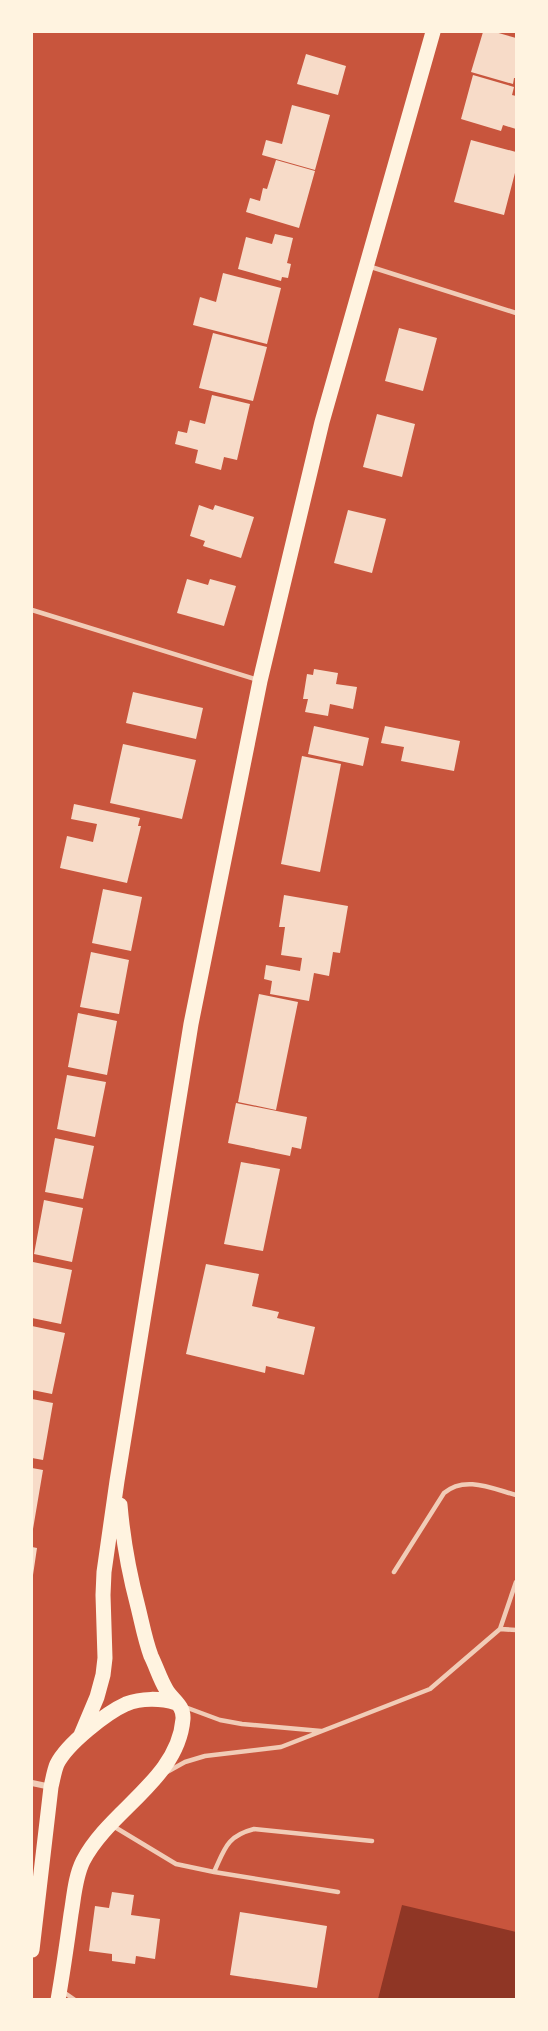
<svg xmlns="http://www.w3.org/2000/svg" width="548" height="2031" font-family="'Public Sans',sans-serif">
  <rect width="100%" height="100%" fill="#c8553d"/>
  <!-- water -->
  <path fill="#8f3625" d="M402,1905L516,1932V1999H378Z"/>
  <!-- building -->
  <path fill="#f7dbc8" d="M483,32H495L516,38V78H514L513,84L471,72Z
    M306,54L346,66L338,95L297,84Z
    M473,75L514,87L512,95L516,96V129L503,125L501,131L461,119Z
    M292,105L330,115L315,170L262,155L266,140L282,144Z
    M471,140L516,152V169L504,215L454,202Z
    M276,160L315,171L299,228L246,212L250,198L260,201L263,188L267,189Z
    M275,234L293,238L287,263L291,264L288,278L282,277L281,281L238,269L246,237L272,244Z
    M223,273L281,288L267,344L193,325L200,297L216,302Z
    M399,328L437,338L423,391L385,381Z
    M213,333L267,347L253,401L199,388Z
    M212,395L250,404L237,460L224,457L221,470L195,463L198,450L175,444L178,431L187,433L190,420L205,424Z
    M377,414L415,424L402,477L363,467Z
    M199,505L213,510L215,505L254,517L241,558L203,546L205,541L190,536Z
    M348,510L386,519L372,573L334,563Z
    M187,579L208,585L210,579L236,586L224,626L177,613Z
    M314,669L338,673L336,684L357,687L353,709L330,704L328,716L305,712L308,699H303L307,674L313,675Z
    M133,692L203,708L196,739L126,723Z
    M314,726L369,738L363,766L308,754Z
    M385,726L460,741L454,771L401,761L404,747L381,743Z
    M123,744L196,760L182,819L110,803Z
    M302,756L341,764L320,872L281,864Z
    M74,804L140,818L138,826H141L127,883L60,868L67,836L93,842L97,824L71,819Z
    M103,889L142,897L131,951L92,943Z
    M284,895L348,906L340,953L333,952L329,976L314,973L309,1001L270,994L272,981L264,979L266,965L300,971L302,958L281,955L285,927H279Z
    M91,952L129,960L119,1014L80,1007Z
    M259,994L298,1002L276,1110L238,1102Z
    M78,1013L117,1021L107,1075L68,1067Z
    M67,1075L106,1082L95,1137L57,1129Z
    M236,1103L307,1117L301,1149L292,1147L290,1156L228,1143Z
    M55,1138L94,1146L83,1199L45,1192Z
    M241,1162L280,1169L263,1251L224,1244Z
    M44,1200L83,1208L72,1262L34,1254Z
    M33,1262L72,1270L61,1324L32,1318V1272Z
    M206,1264L259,1274L252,1306L279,1312L277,1318L315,1327L304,1375L266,1366L265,1373L186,1354Z
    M32,1326L65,1333L52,1394L32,1390Z
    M32,1399L53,1403L43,1460L32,1458Z
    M32,1468L43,1470L33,1529H32Z
    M32,1547L37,1548L33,1575H32Z
    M112,1892L134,1895L131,1915L160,1919L155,1959L136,1956L135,1964L112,1961V1954L89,1951L95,1906L109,1908Z
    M240,1912L327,1926L317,1988L230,1975Z"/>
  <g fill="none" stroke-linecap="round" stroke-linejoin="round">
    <!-- service -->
    <path stroke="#f1ccb7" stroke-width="4.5" d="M368,266L516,313
      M32,610L258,680
      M394,1572L444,1493C465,1475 493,1489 516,1495
      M500,1629L516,1630
      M185,1707L220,1720L242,1724L321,1731
      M167,1772L185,1762L205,1756L281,1747L430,1689L500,1629L516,1582
      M113,1826L176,1864L214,1872L338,1892
      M214,1872C225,1848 227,1836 254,1829L372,1841
      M62,1991L75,2000"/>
    <!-- minor -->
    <path stroke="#f1ccb7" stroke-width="6" d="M32,1783L51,1787"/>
    <!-- primary -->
    <path stroke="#fff3e0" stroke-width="15" d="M81,1735L97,1697L103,1675L105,1658L103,1595L104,1572L117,1481L191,1024L260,681L322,422L433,32
      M32,1950L51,1787C53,1779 54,1771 57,1764C67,1744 106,1713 126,1704C141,1698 161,1698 176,1703
      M58,2000C63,1971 67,1943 71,1914C74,1897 75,1877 83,1861C109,1810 178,1780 183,1719C184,1705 172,1700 166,1689C160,1679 156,1666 151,1656C145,1640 142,1623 138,1607C129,1573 123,1540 120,1505"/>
  </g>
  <!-- border -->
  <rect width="548" height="2031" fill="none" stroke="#fff3e0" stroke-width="66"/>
</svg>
